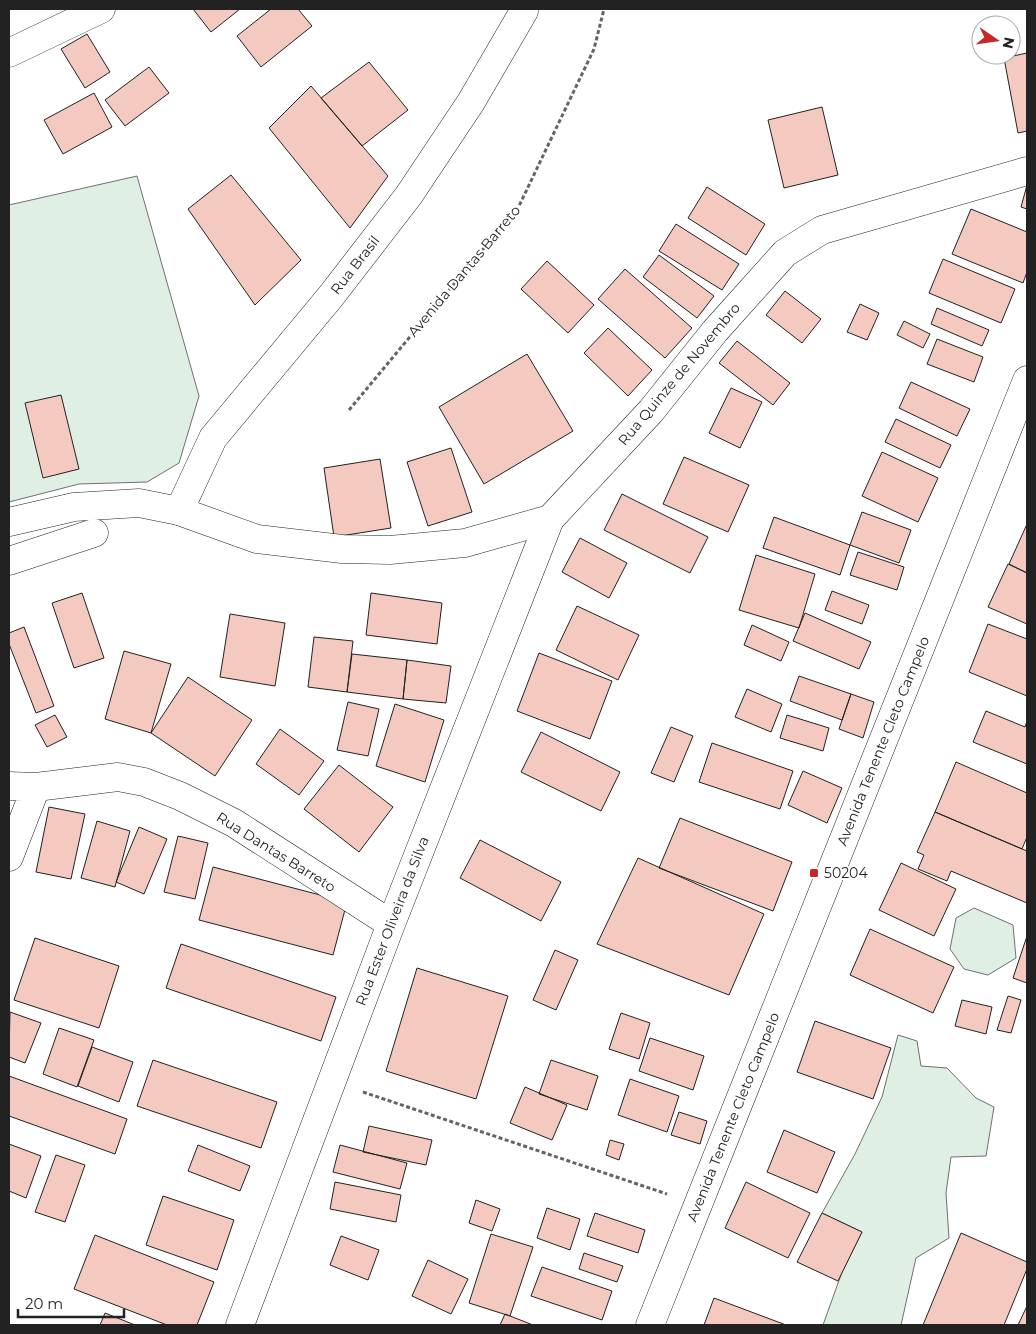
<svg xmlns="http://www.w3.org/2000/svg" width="1036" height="1334" font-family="Montserrat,sans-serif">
  <rect width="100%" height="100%" fill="#fff"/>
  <!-- green -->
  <path fill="#e0efe3" stroke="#6f6f6f" d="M137,176L199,396L179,463L147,482L79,484L9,502V205Z
    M974,908L1013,925L1016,958L988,975L964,969L950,949L956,918Z
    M898,1035L917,1041L921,1066L947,1068L976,1098L994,1107L986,1156L951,1157L946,1193L949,1238L916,1258L901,1325H823L842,1272L862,1232L822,1213L855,1154L882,1097Z"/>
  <!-- building -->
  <path fill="#f3c9c0" stroke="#222" d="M193,9H240L211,32Z
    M271,9H298L312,26L261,67L237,36Z
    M87,34L110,72L85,88L61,49Z
    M1027,53V131L1018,133L1004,58Z
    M369,62L408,110L362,146L321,98Z
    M149,67L169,93L125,126L105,100Z
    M311,86L388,176L350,228L269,128Z
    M94,93L112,127L63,154L44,120Z
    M822,107L838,175L784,188L768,120Z
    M231,175L301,260L255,305L188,209Z
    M1027,185V209L1021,207Z
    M707,187L765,224L746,255L688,218Z
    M971,209L1027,232V272L1023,283L952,254Z
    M676,224L739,264L722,290L659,251Z
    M659,255L714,296L697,318L643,277Z
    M943,259L1015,289L1001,323L929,293Z
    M547,261L594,305L568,333L521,289Z
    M625,269L692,328L665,358L598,299Z
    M785,291L821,319L802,343L766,315Z
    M860,304L879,313L867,340L847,332Z
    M937,308L989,330L982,346L931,324Z
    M904,321L930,334L923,348L897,335Z
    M608,328L652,370L628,396L584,353Z
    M937,339L983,357L974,382L927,364Z
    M737,341L790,383L773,405L719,363Z
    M527,354L573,431L484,484L439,407Z
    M911,382L970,409L957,436L899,408Z
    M731,388L762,402L740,448L709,433Z
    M61,395L79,469L43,478L25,403Z
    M896,419L951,445L940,468L885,442Z
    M451,448L472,512L428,526L407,462Z
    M882,452L938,478L918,522L862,496Z
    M684,457L749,485L728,532L663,504Z
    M380,459L391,528L334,537L324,468Z
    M622,494L708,537L690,573L604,530Z
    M862,512L911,530L899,563L850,545Z
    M774,517L850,545L840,575L763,548Z
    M1027,524V573L1009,564Z
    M580,538L627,563L609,598L562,572Z
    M858,552L904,567L897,590L850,575Z
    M756,555L815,574L799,628L739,610Z
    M1008,564L1027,573V624L988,607Z
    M832,591L869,605L862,624L825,610Z
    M82,593L104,658L74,668L52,603Z
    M371,593L442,603L437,644L366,635Z
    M577,606L639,635L618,680L556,650Z
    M805,613L871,642L859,669L793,641Z
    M230,614L285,623L275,686L220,677Z
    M988,624L1027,639V696L969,672Z
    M752,625L789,642L781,661L744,645Z
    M24,627L54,706L36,713L9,644V633Z
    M314,637L353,641L347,692L308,687Z
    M124,651L171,664L151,733L105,719Z
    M539,653L612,681L590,739L517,711Z
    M352,654L407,660L403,699L347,692Z
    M407,660L451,666L446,703L403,699Z
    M799,676L851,694L842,720L790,701Z
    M188,677L252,720L215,776L151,733Z
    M747,689L782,704L771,732L735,717Z
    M851,694L874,702L863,738L839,729Z
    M348,702L379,709L368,756L337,750Z
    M395,704L444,720L425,782L376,766Z
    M986,711L1025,727L1027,721V764L973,742Z
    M55,715L67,737L47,747L35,725Z
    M787,715L829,728L823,751L780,738Z
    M671,727L693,736L674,782L651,773Z
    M280,729L324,761L299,795L256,764Z
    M541,732L620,772L601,811L521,772Z
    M712,743L793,771L780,809L699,782Z
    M956,762L1027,793V837L1022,849L935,812Z
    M339,765L393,807L359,852L304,809Z
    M803,771L842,788L827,823L788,805Z
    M49,807L85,814L71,879L36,872Z
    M935,812L1027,851V903L951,871L947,881L918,869L924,855L917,852Z
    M680,818L792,862L773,911L659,868Z
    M97,821L130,831L115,887L81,878Z
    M139,827L167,839L144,894L116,882Z
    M178,836L208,843L195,899L164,892Z
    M480,840L561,882L541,921L460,878Z
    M638,858L764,914L729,995L597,944Z
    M901,863L956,889L934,936L879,910Z
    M213,867L347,902L333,955L199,920Z
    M870,929L954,967L933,1013L850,975Z
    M1027,936V983L1013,978Z
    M35,938L119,966L99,1028L14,1000Z
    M181,944L336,997L321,1041L166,988Z
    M555,950L578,960L556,1010L533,1000Z
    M417,968L508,996L476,1099L386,1071Z
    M1008,996L1021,1000L1011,1033L997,1030Z
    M962,1000L992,1007L986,1034L955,1026Z
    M10,1012L41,1023L25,1063L9,1057Z
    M621,1013L650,1023L639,1059L609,1049Z
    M815,1021L891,1048L873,1099L797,1072Z
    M59,1028L94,1040L77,1087L43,1074Z
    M650,1038L704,1056L693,1090L639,1071Z
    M92,1047L133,1062L119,1102L78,1086Z
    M153,1060L277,1102L261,1148L137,1106Z
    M551,1060L598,1076L587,1110L539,1094Z
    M9,1076L127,1119L115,1154L9,1116Z
    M630,1079L679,1096L667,1132L618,1115Z
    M525,1087L567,1105L552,1140L510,1123Z
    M679,1112L707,1121L700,1144L671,1135Z
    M369,1126L432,1140L426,1165L363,1152Z
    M784,1130L835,1152L817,1193L767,1172Z
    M610,1140L624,1144L619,1160L606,1155Z
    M9,1144L41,1156L26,1198L9,1191Z
    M198,1145L250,1166L240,1191L188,1171Z
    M340,1145L407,1163L400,1189L333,1172Z
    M56,1155L85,1165L65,1222L35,1212Z
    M335,1182L401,1195L396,1222L330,1209Z
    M746,1182L810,1213L788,1258L725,1228Z
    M163,1196L234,1220L217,1270L146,1245Z
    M476,1200L500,1209L492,1231L469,1223Z
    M547,1208L580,1219L570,1250L537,1238Z
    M595,1213L645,1230L638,1253L587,1236Z
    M822,1213L862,1232L838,1281L797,1262Z
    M961,1233L1027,1262V1269L1004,1325H923Z
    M491,1234L533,1247L510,1316L469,1303Z
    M95,1235L214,1282L197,1325H167L74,1289Z
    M341,1236L379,1250L368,1280L330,1265Z
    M584,1253L623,1266L617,1282L579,1269Z
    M428,1260L468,1279L451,1314L412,1296Z
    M542,1267L612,1291L602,1320L531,1296Z
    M714,1298L786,1325H704Z
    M1027,1306V1325H1018Z
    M105,1313L135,1325H100Z
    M505,1314L533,1325H500Z"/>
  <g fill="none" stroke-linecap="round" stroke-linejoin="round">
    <!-- street casing -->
    <g stroke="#222" stroke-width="29">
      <path id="street" d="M9,53L101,9
        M179,511L213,438L331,296L409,195L471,102L524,11
        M9,561L94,533
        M9,786L36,787L118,777L144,782L180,796L234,823L391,924
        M9,857L36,787
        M240,1325L391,924L550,519"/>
    </g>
    <!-- secondary casing -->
    <g stroke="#222" stroke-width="29">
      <path id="secondary" d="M9,522L74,507L139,503L179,511L257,539L342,549L390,550L465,543L550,519L651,411L715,331L785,253L822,230L1027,171"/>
    </g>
    <!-- primary casing -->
    <g stroke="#222" stroke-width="29">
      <path id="primary" d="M650,1325L1027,380"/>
    </g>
    <!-- path -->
    <path stroke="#646464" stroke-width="3" stroke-dasharray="4 2.5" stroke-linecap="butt" d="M349,410L519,206L594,49L604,9
      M363,1092L667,1194"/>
    <!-- street -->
    <use href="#street" stroke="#fff" stroke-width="28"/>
    <!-- secondary -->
    <use href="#secondary" stroke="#fff" stroke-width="28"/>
    <!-- primary -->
    <use href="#primary" stroke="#fff" stroke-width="28"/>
  </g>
  <!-- markers -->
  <rect fill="#c62828" stroke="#fff" stroke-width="2" x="809" y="868" width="10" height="10" rx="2.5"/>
  <g text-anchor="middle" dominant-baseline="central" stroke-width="4" stroke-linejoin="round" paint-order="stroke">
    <!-- street labels -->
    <g font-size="14" fill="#222" stroke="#fff">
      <text transform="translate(355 265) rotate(-52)">Rua Brasil</text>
      <text transform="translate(464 271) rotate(-50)">Avenida Dantas Barreto</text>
      <text transform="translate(679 374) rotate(-50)">Rua Quinze de Novembro</text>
      <text transform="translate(883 741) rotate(-68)">Avenida Tenente Cleto Campelo</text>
      <text transform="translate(276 852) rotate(32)">Rua Dantas Barreto</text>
      <text transform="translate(392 921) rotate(-69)">Rua Ester Oliveira da Silva</text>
      <text transform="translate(733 1117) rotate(-68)">Avenida Tenente Cleto Campelo</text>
    </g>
    <!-- poi labels -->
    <g font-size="14" fill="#222" stroke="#fff" text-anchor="start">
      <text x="824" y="873">50204</text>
    </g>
  </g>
  <!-- border -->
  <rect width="1036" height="1334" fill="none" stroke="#222222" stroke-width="20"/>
  <!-- north arrow -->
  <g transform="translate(996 40) rotate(103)"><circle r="24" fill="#ffffff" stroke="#a7a7a7"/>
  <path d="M0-4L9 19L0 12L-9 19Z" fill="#c62828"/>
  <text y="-8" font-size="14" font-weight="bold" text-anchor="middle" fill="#222222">N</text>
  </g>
  <!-- scale -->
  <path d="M18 1309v8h106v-8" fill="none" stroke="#222222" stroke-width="2.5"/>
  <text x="25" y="1309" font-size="15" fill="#222222" stroke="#ffffff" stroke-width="4" paint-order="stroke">20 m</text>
</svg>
